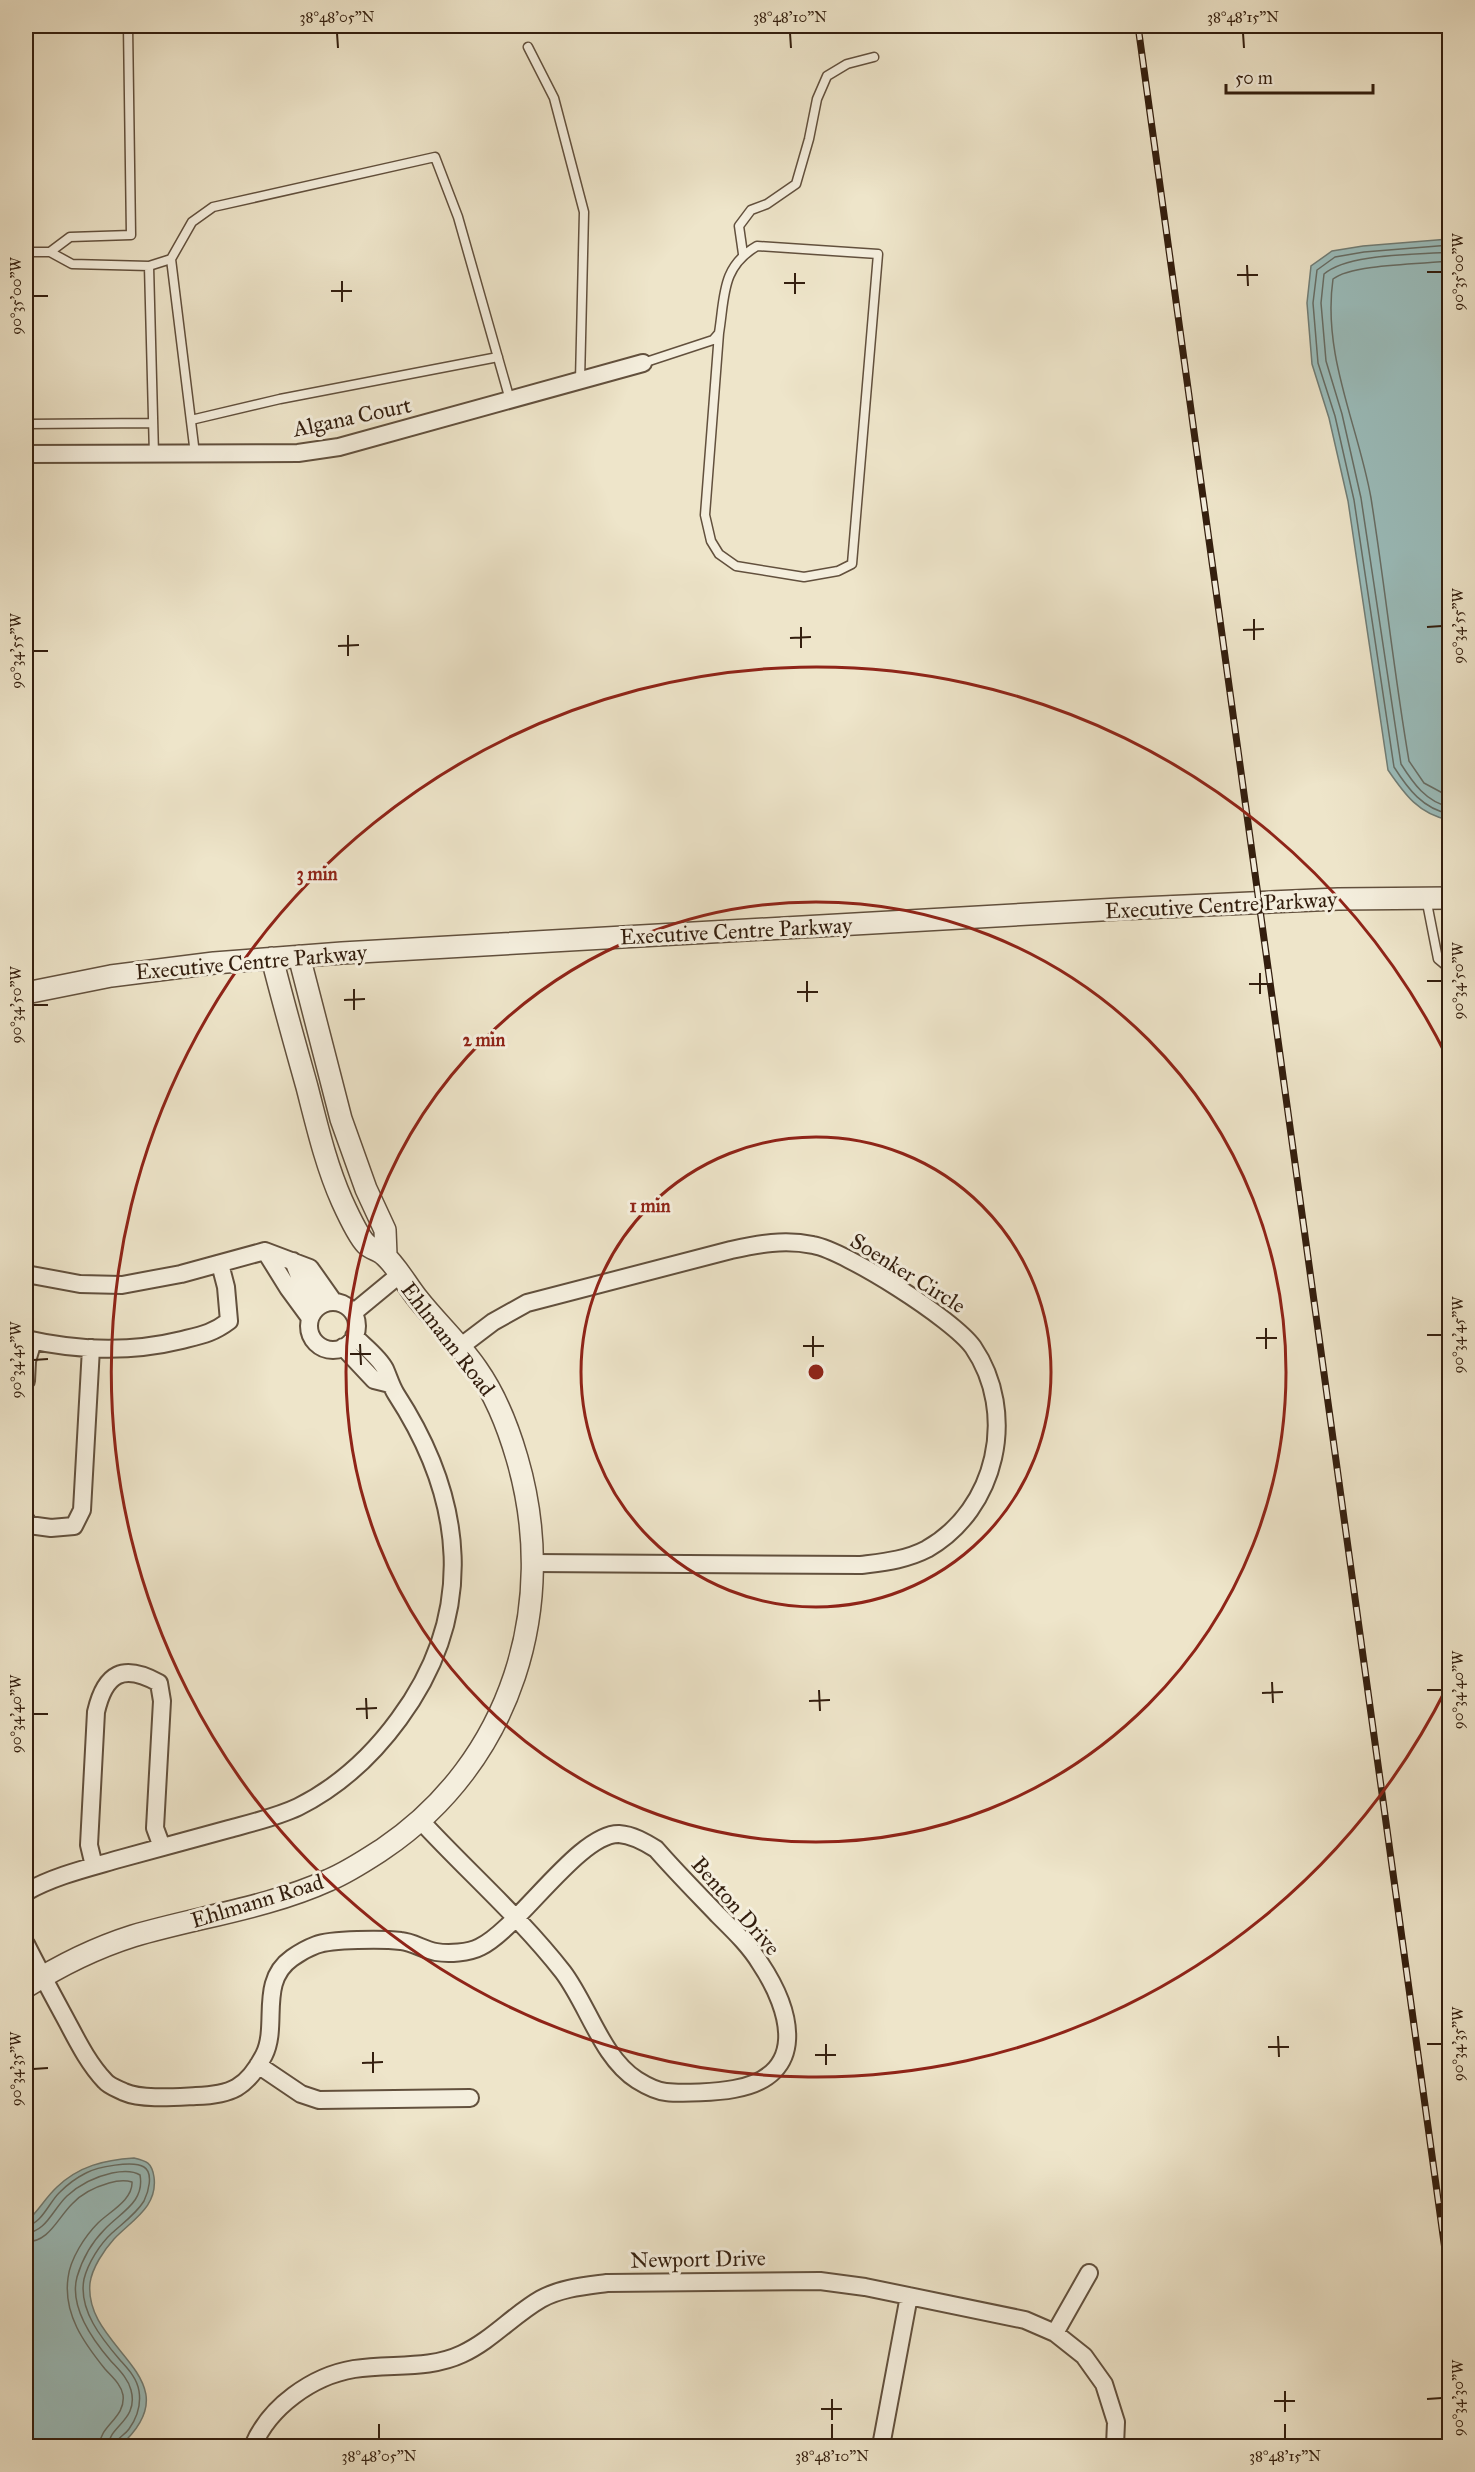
<svg xmlns="http://www.w3.org/2000/svg" width="1475" height="2472" font-family="'IM FELL Great Primer',serif">
  <rect width="100%" height="100%" fill="#eee5ca"/>
  <filter id="stains"><feTurbulence type="fractalNoise" baseFrequency=".00333" numOctaves="4"/><feColorMatrix values="0 0 0 0 .2 0 0 0 0 .09 0 0 0 0 .02 0 0 0 .5 -.17"/></filter>
  <radialGradient id="worn" r=".72"><stop offset=".6" stop-color="#630" stop-opacity="0"/><stop offset="1" stop-color="#630" stop-opacity=".3"/></radialGradient>
  <!-- water -->
  <path fill="#9bbebd" stroke="#717e77" stroke-width="1.5" d="M1449,239H1450L1449,820C1419,814 1405,795 1388,770L1348,501L1329,418L1312,364L1307,303L1311,266L1332,251L1363,246Z
    M1449,1386V1480L1442,1412Z
    M134,2158C147,2161 152,2163 154,2177C158,2207 132,2220 114,2239C104,2250 92,2268 90,2283C83,2350 196,2378 120,2446H26V2222C38,2212 45,2198 57,2187C79,2166 104,2160 134,2158Z"/>
  <g fill="none" stroke-linecap="round" stroke-linejoin="round">
    <!-- shore -->
    <path stroke="#676e66" stroke-width="1.5" d="M1450,245L1364,252L1335,257L1317,270L1313,303L1318,363L1335,416L1354,500L1394,767C1408,789 1423,809 1450,814
      M1450,252C1417,255 1348,253 1324,274L1321,303L1326,361L1342,414L1361,498L1401,764C1413,783 1426,802 1450,807
      M1450,261C1423,264 1351,264 1333,279C1322,355 1358,425 1371,498C1385,586 1394,674 1409,761L1424,783L1450,797
      M26,2226C42,2224 49,2202 60,2192C67,2185 78,2177 86,2173C97,2167 133,2160 144,2167C154,2173 148,2193 144,2201C136,2214 123,2223 112,2233C100,2244 88,2263 84,2279C78,2310 102,2339 120,2360C128,2369 137,2378 139,2391C141,2404 137,2418 129,2429C124,2436 116,2438 115,2446
      M26,2233C46,2232 53,2209 67,2196C80,2184 94,2177 112,2173C122,2171 132,2170 140,2175C145,2202 121,2212 105,2229C92,2242 82,2260 77,2277C69,2307 92,2339 110,2360C118,2369 128,2378 131,2390C139,2420 109,2426 108,2446
      M26,2242C49,2242 57,2219 72,2204C82,2193 95,2187 109,2183C116,2181 125,2180 132,2182C133,2200 109,2212 98,2223C85,2236 70,2259 68,2278C63,2314 84,2343 105,2369C112,2377 121,2384 123,2395C126,2418 100,2425 99,2446"/>
    <!-- service casing -->
    <g stroke="#62503d" stroke-width="11">
      <path id="service" d="M528,47L554,98L584,212L580,381
        M26,252H50L70,237L131,235L128,26
        M50,252L72,264L149,266L154,455
        M743,254L739,226L751,210L767,204L796,184L809,139L817,99L827,76L847,64L874,57
        M149,266L171,259
        M643,363L713,340L719,333C725,296 721,267 757,246L878,254L852,564L838,571L804,577L736,566L719,554L711,541L705,515L719,333
        M191,420L280,399L498,357
        M26,424L153,423
        M195,454L171,259L192,222L213,207L435,157L458,217L510,400
        M1426,898L1438,959L1450,969"/>
    </g>
    <!-- minor casing -->
    <g stroke="#62503d" stroke-width="20">
      <path id="minor" d="M26,454L298,453L339,447L643,363
        M265,1251L288,1288L310,1318
        M293,1261L301,1281L319,1306
        M26,1274L80,1284L122,1285L181,1274L265,1251L310,1268L334,1302
        M309 1326a24 24 0 1 1 48 0a24 24 0 1 1-48 0Z
        M353,1313L399,1275
        M26,1339C78,1351 129,1353 182,1340C202,1335 213,1333 229,1321L226,1287L220,1264
        M343,1347L374,1380L390,1384
        M460,1347L493,1322L527,1303L731,1250C759,1244 784,1239 813,1245C846,1251 953,1319 973,1347C1018,1413 997,1509 927,1549C906,1560 884,1562 861,1565L533,1563
        M26,1381L27,1361L33,1341
        M26,1520L29,1525L51,1528L74,1526L82,1510L91,1348
        M94,1866L89,1845L96,1712C105,1673 123,1663 159,1683L162,1701L155,1828L162,1847
        M26,1892C54,1876 88,1868 119,1859C156,1849 192,1839 229,1829C251,1823 277,1817 298,1807C340,1786 372,1756 399,1719C477,1613 465,1500 396,1394C391,1386 389,1378 385,1369C379,1357 364,1346 354,1336
        M26,1944C38,1968 51,1992 64,2016C76,2038 87,2062 105,2081C109,2086 118,2089 124,2092C142,2100 176,2097 196,2096C231,2095 247,2088 264,2055C279,2025 258,1982 292,1958C299,1953 308,1948 316,1945C331,1939 384,1939 401,1941C413,1942 424,1950 436,1952C448,1954 469,1953 480,1947C519,1928 579,1833 619,1834C633,1835 645,1842 656,1849C676,1872 697,1893 718,1915C733,1930 749,1945 760,1963C792,2011 809,2076 734,2089C718,2092 682,2094 666,2092C656,2091 645,2085 637,2080C602,2058 588,2005 563,1972C520,1917 467,1871 420,1820
        M258,2065L301,2094L319,2100L470,2098
        M1055,2333L1089,2273
        M253,2446C269,2407 312,2376 354,2369C391,2363 428,2370 462,2354C492,2340 513,2315 541,2299C561,2288 585,2286 607,2283L820,2281L865,2287L1025,2320L1055,2333L1084,2356L1104,2384L1116,2422L1115,2446
        M881,2446L909,2296"/>
    </g>
    <!-- tertiary casing -->
    <g stroke="#62503d" stroke-width="24">
      <path id="tertiary" d="M299,956L341,1119L366,1189L385,1230L386,1255
        M26,993L111,976L214,963L342,953L1119,909L1338,899L1450,898
        M26,1987C59,1966 95,1948 133,1936C197,1917 268,1908 329,1880C348,1872 366,1860 383,1849C512,1762 560,1605 517,1458C508,1427 496,1396 477,1369C460,1344 437,1323 418,1299C408,1287 396,1265 384,1255C379,1250 371,1249 366,1244C358,1236 347,1212 342,1201C326,1165 317,1126 307,1087C295,1044 283,1002 272,958"/>
    </g>
    <!-- service -->
    <use href="#service" stroke="#f4eedd" stroke-width="8"/>
    <!-- minor -->
    <use href="#minor" stroke="#f4eedd" stroke-width="16"/>
    <!-- tertiary -->
    <use href="#tertiary" stroke="#f4eedd" stroke-width="21"/>
    <!-- rail casing -->
    <g stroke="#331e0e" stroke-width="7">
      <path id="rail" d="M1138,26L1450,2286"/>
    </g>
    <!-- rail -->
    <use href="#rail" stroke="#f4eedd" stroke-width="4.5" stroke-dasharray="14" stroke-linecap="butt"/>
  </g>
  <!-- ticks -->
  <path fill="none" stroke="#331e0e" stroke-width="2" d="M337,33L338,48M790,33L791,48M1243,33L1244,48M1247,265L1248,286M1427,272H1442M795,273V294M1237,275H1258M342,281V302M784,283H805M331,291H352M33,296H48M1254,619V640M801,627V648M1427,627L1442,626M1243,630L1264,629M348,635V656M790,638L811,637M338,646L359,645M33,651H48M1260,973V994M807,981V1002M1427,981H1442M1249,984H1270M354,989V1010M797,992H818M344,1000L365,999M33,1005H48M1266,1328V1349M1427,1335H1442M813,1336V1357M1256,1338H1277M360,1344L361,1365M803,1346H824M350,1354H371M33,1360L48,1359M1272,1682L1273,1703M819,1690L820,1711M1427,1690H1442M1262,1693L1283,1692M366,1698L367,1719M809,1701L830,1700M356,1709L377,1708M33,1714H48M1278,2036L1279,2057M826,2044V2065M1427,2044H1442M1268,2047H1289M373,2052V2073M815,2055H836M362,2063L383,2062M33,2069L48,2068M1285,2391V2412M832,2399V2420M1427,2399L1442,2398M1274,2401H1295M821,2409H842M379,2424V2439M832,2424V2439M1285,2424V2439"/>
  <!-- distance rings -->
  <g fill="none" stroke="#8f2418" stroke-width="3">
    <circle cx="816" cy="1372" r="235"/>
    <circle cx="816" cy="1372" r="470"/>
    <path d="M1447 1687A705 705 0 1 1 1447 1057"/>
  </g>
  <g text-anchor="middle" dominant-baseline="central" stroke-width="6" stroke-linejoin="round" paint-order="stroke">
    <!-- street labels -->
    <g font-size="22" fill="#331e0e" stroke="#f4eedd">
      <text transform="translate(352 417) rotate(-12)">Algana Court</text>
      <text transform="translate(1221 905) rotate(-3)">Executive Centre Parkway</text>
      <text transform="translate(736 931) rotate(-3)">Executive Centre Parkway</text>
      <text transform="translate(251 962) rotate(-5)">Executive Centre Parkway</text>
      <text transform="translate(908 1273) rotate(32)">Soenker Circle</text>
      <text transform="translate(448 1339) rotate(52)">Ehlmann Road</text>
      <text transform="translate(257 1901) rotate(-17)">Ehlmann Road</text>
      <text transform="translate(736 1906) rotate(49)">Benton Drive</text>
      <text transform="translate(698 2259) rotate(-1)">Newport Drive</text>
    </g>
  </g>
  <circle cx="816" cy="1372" r="9" fill="#8f2418" stroke="#f4eedd" stroke-width="3"/>
  <g font-size="18" text-anchor="middle" font-weight="bold" fill="#8f2418" stroke="#f4eedd" stroke-width="6" stroke-linejoin="round" paint-order="stroke">
    <text x="317" y="880">3 min</text>
    <text x="484" y="1046">2 min</text>
    <text x="650" y="1212">1 min</text>
  </g>
  <!-- margin -->
  <rect width="1475" height="2472" fill="none" stroke="#eee5ca" stroke-width="66"/>
  <!-- scale -->
  <path d="M1226 84v9h147v-9" fill="none" stroke="#331e0e" stroke-width="3"/>
  <text x="1235" y="84" font-size="18" fill="#331e0e" stroke="#f4eedd" stroke-width="4.5" paint-order="stroke">50 m</text>
  <rect x="33" y="33" width="1409" height="2406" fill="none" stroke="#331e0e" stroke-width="2"/>
  <g font-size="15" text-anchor="middle" fill="#331e0e">
    <text x="337" y="22">38°48'05"N</text>
    <text x="790" y="22">38°48'10"N</text>
    <text x="1243" y="22">38°48'15"N</text>
    <text transform="translate(1458 272) rotate(-90)" y="5">90°35'00"W</text>
    <text transform="translate(16 296) rotate(-90)" y="5">90°35'00"W</text>
    <text transform="translate(1458 626) rotate(-90)" y="5">90°34'55"W</text>
    <text transform="translate(16 651) rotate(-90)" y="5">90°34'55"W</text>
    <text transform="translate(1458 981) rotate(-90)" y="5">90°34'50"W</text>
    <text transform="translate(16 1005) rotate(-90)" y="5">90°34'50"W</text>
    <text transform="translate(1458 1335) rotate(-90)" y="5">90°34'45"W</text>
    <text transform="translate(16 1360) rotate(-90)" y="5">90°34'45"W</text>
    <text transform="translate(1458 1690) rotate(-90)" y="5">90°34'40"W</text>
    <text transform="translate(16 1714) rotate(-90)" y="5">90°34'40"W</text>
    <text transform="translate(1458 2044) rotate(-90)" y="5">90°34'35"W</text>
    <text transform="translate(16 2069) rotate(-90)" y="5">90°34'35"W</text>
    <text transform="translate(1458 2398) rotate(-90)" y="5">90°34'30"W</text>
    <text x="379" y="2461">38°48'05"N</text>
    <text x="832" y="2461">38°48'10"N</text>
    <text x="1285" y="2461">38°48'15"N</text>
  </g>
  <rect width="100%" height="100%" filter="url(#stains)"/>
  <rect width="100%" height="100%" fill="url(#worn)"/>
</svg>
